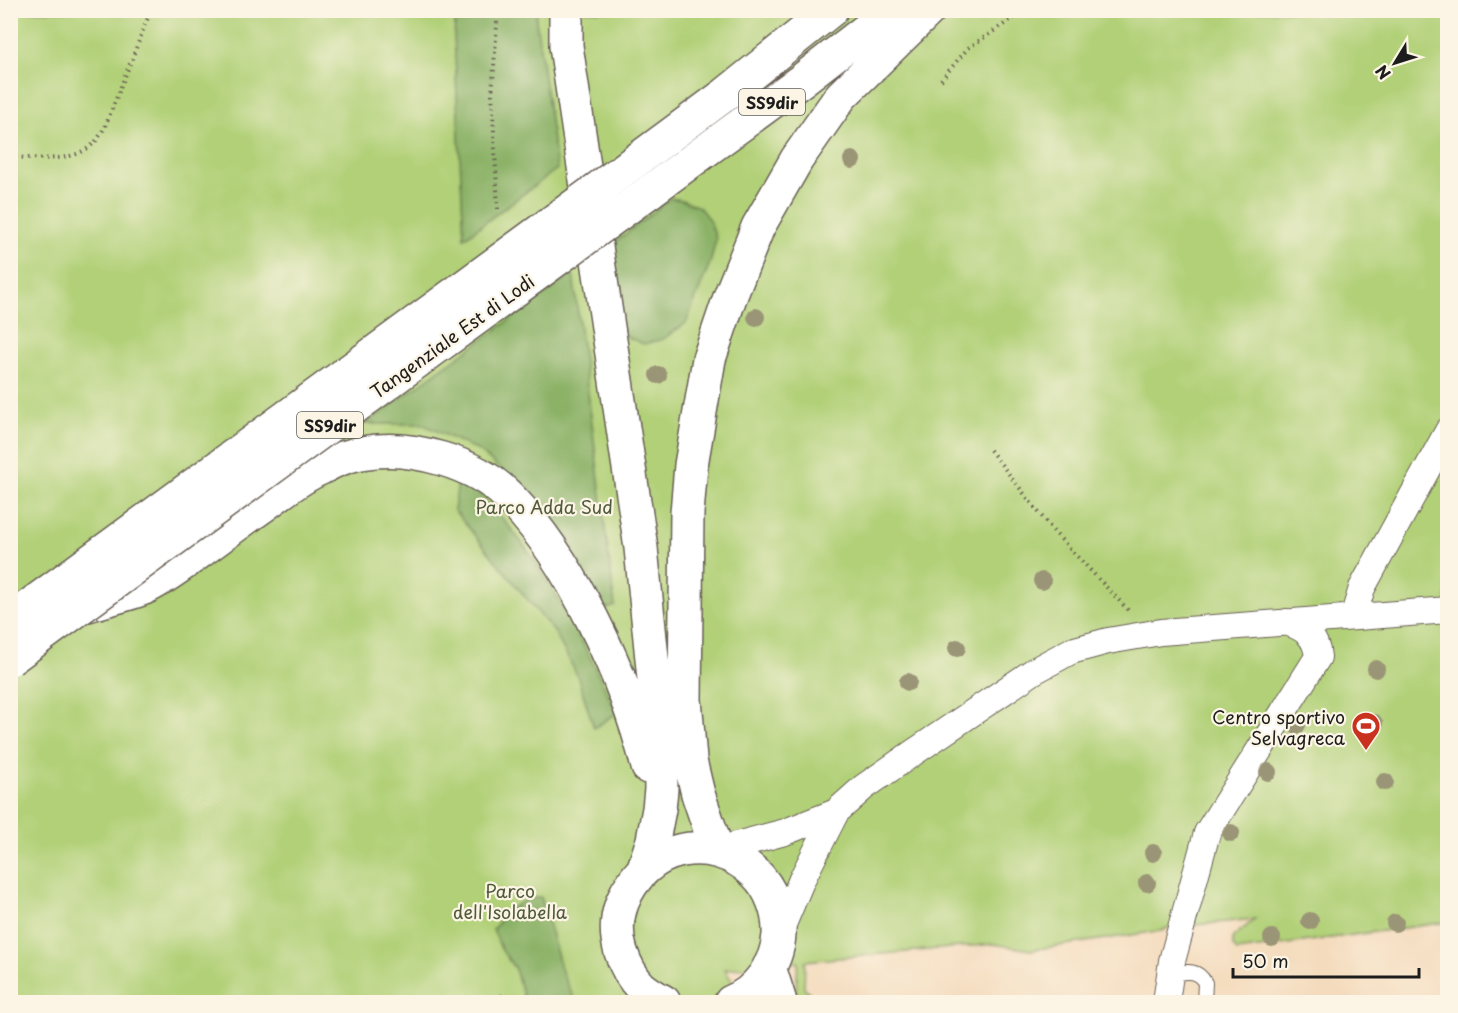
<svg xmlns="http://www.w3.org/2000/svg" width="1458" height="1013" font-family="'Playpen Sans',sans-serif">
  <rect width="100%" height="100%" fill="#fcf5e5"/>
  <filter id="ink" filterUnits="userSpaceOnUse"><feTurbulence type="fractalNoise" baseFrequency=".0167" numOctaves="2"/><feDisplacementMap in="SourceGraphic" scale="12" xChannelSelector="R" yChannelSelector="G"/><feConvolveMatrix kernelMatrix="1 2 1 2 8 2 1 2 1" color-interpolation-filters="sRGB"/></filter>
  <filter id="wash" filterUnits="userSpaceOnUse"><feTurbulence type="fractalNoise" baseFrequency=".008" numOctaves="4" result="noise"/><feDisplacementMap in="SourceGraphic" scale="24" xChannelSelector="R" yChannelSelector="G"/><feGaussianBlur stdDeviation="1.35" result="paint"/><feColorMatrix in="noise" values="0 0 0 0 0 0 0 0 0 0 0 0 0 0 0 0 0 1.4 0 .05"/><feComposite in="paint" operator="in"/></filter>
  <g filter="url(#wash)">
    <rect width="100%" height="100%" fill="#f4dbbd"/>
    <!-- green -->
    <path fill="#b1d077" stroke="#66764a" stroke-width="1.5" d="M10,11H1447V922L1237,951L1233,946V937L1255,919L1166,928L1165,930L1031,950L994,944L805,961L804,987L817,1002H795L798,962L725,969L744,1002H11Z"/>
    <!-- forest -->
    <path fill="#8cb268" stroke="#546742" stroke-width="1.5" d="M456,11H537L536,20L557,169L464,238L454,36Z
      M671,198L682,200L699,207L710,221L716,239L711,260L686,323L663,339L644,344L622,335L609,247Z
      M573,274L615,606L600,611L522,488L479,451L422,424H365Z
      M459,476C530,532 579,632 617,713L594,728L577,675L555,633L454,510Z
      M541,897L563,975L576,1002H525L515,969L501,949L493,929C508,911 516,900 541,897Z"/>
  </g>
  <g filter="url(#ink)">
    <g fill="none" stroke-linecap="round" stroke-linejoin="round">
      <!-- service casing -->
      <g stroke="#685f54" stroke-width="16">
        <path id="service" d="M1170,974C1185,972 1197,968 1205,983L1204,1002"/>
      </g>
      <!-- minor casing -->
      <g stroke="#685f54" stroke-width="28">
        <path id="minor" d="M1356,617V608L1362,588L1448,431
          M717,850L785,832L836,812L864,787L910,755L1034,671L1071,651L1108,641L1161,632L1448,610
          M779,934L802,879L836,812
          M1166,1002L1172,961L1207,833L1318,657C1316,636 1305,628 1286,622"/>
      </g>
      <!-- tertiary casing -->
      <g stroke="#685f54" stroke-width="36">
        <path id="tertiary" d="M769,967L780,1002
          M664,1002C657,998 648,993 641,987C632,978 625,964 621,952C616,936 616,919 622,903C644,845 711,831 755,873C771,888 780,913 779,935C777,964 757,992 731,1002"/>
      </g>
      <!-- trunk casing -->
      <g stroke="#685f54" stroke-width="36">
        <path id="trunk" d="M566,10V46L641,548L660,739L661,789L659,809L653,840L644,868
          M630,165L726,94L831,10
          M649,192L802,80L892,10
          M88,605C106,599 127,595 144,588C162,580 178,567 194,556C217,539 240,522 264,505C282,492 300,477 321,468C335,460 352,454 368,452C412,445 475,463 507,495C572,559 626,679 648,767
          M685,740L698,794L717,850
          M690,760L685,699L687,513L691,465L709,359L730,297L758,227L797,159L841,96L929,10"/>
      </g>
      <!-- path -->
      <path stroke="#685f54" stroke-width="4" stroke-dasharray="1.5 4.5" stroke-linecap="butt" d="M498,10L492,94L498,209
        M941,80L968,48L1026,10
        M10,157C37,158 73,164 94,143C98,139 102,132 105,127L151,10
        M990,450L1054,532L1131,613
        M500,995L508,1002"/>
      <!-- service -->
      <use href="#service" stroke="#fff" stroke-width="14"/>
      <!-- minor -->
      <use href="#minor" stroke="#fff" stroke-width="26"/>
      <!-- tertiary -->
      <use href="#tertiary" stroke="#fff" stroke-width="33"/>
      <!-- trunk -->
      <use href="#trunk" stroke="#fff" stroke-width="33"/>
      <!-- trunk-bridge casing -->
      <g stroke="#685f54" stroke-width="36" stroke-linecap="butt">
        <path id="trunk-bridge" d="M10,620L630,165
          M10,659L649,192"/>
      </g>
      <!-- trunk-bridge -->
      <use href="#trunk-bridge" stroke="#fff" stroke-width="33"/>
    </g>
    <!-- trees -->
    <g fill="#9a9576">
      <circle cx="852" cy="160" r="9"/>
      <circle cx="756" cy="317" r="9"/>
      <circle cx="658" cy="375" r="9"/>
      <circle cx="1042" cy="581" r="9"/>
      <circle cx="957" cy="648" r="9"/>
      <circle cx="1376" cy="669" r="9"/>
      <circle cx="908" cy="682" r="9"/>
      <circle cx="1374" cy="723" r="9"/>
      <circle cx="1297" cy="725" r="9"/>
      <circle cx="1268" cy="772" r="9"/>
      <circle cx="1385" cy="782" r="9"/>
      <circle cx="1231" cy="833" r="9"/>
      <circle cx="1153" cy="853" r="9"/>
      <circle cx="1147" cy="883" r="9"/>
      <circle cx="1310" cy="921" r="9"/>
      <circle cx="1395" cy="923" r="9"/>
      <circle cx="1272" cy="938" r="9"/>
    </g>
  </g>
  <!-- icons -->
  <defs>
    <g id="stadium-pin" transform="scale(1.5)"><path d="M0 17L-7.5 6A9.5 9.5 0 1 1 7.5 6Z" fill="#c8321e" stroke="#fcf5e5"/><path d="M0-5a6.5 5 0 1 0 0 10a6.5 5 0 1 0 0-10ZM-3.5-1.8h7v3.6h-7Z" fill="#fff"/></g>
  </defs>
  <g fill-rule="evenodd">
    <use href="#stadium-pin" x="1366" y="726"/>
  </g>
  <g text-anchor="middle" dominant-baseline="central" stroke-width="4.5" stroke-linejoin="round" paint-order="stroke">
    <!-- shield labels -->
    <g fill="#fcf5e5" stroke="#5f5d58" stroke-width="1.5">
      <rect x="739" y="89" width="66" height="26" rx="4.5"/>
      <rect x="297" y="412" width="66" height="26" rx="4.5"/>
    </g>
    <g font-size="16" font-weight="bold" fill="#1c1c1c">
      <text x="772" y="102">SS9dir</text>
      <text x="330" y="425">SS9dir</text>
    </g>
    <!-- street labels -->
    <g font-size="18" fill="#1c1c1c" stroke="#fcf5e5">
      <text transform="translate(452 336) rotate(-36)">Tangenziale Est di Lodi</text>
    </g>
    <!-- park labels -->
    <g font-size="18" fill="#505b3c" stroke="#fcf5e5">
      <text x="544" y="506">Parco Adda Sud</text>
      <text x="510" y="890">Parco<tspan x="510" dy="21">dell'Isolabella</tspan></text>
    </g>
    <!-- poi labels -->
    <g font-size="18" fill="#1c1c1c" stroke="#fcf5e5" text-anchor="end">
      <text x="1345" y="716">Centro sportivo<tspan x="1345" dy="21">Selvagreca</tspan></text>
    </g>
  </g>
  <!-- margin -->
  <rect width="1458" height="1013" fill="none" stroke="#fcf5e5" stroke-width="36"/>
  <!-- north arrow -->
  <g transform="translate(1395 63) rotate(232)" stroke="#fcf5e5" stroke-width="4.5" paint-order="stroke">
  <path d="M0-4.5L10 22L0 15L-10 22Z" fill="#1c1c1c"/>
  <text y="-9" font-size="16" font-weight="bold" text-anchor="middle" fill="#1c1c1c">N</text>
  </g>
  <!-- scale -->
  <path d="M1233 968v9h186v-9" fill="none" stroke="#1c1c1c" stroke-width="3"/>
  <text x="1242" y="968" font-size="18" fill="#1c1c1c" stroke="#fcf5e5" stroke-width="4.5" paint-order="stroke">50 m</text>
</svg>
